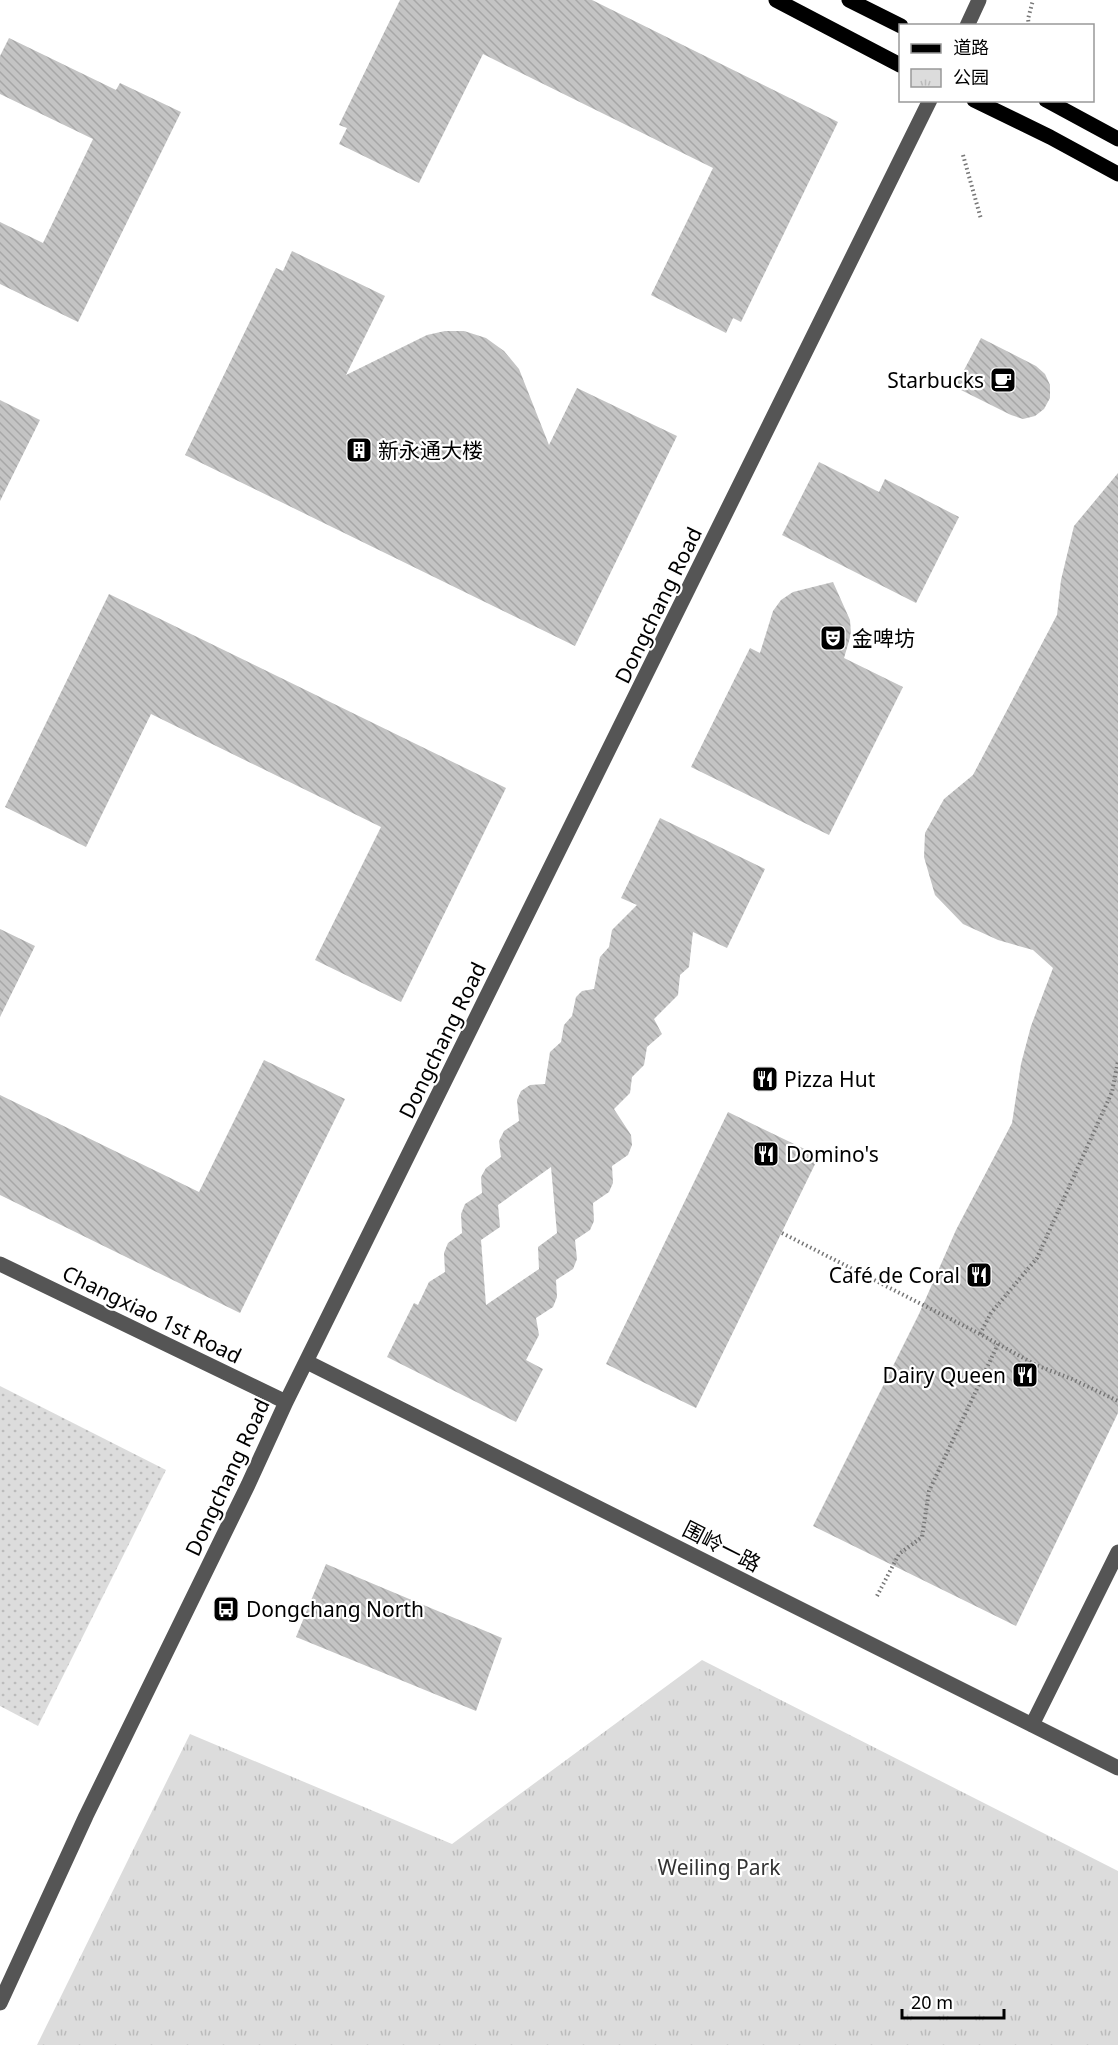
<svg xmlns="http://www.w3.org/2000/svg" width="1118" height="2045" font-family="'Noto Sans','Noto Sans SC',sans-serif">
  <defs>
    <pattern id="grass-dots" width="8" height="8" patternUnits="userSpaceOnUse" patternTransform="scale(1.5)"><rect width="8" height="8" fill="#dcdcdc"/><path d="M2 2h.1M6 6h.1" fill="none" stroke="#bbb" stroke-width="1.8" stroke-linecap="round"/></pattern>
    <pattern id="park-tufts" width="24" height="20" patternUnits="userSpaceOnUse" patternTransform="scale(1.5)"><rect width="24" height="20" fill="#dcdcdc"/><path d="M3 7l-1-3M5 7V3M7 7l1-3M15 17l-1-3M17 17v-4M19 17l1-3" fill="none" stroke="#bbb"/></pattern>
    <pattern id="building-back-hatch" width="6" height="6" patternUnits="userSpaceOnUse" patternTransform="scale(1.5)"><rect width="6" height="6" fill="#c4c4c4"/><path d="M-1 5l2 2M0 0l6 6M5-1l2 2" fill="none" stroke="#a7a7a7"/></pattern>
  </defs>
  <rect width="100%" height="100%" fill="#fff"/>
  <!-- grass -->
  <path fill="url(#grass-dots)" d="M0,1386L166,1470L38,1726L0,1706Z"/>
  <!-- park -->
  <path fill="url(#park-tufts)" d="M702,1660L1118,1871V2045H37L190,1734L452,1844Z"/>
  <!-- building -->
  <path fill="url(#building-back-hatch)" fill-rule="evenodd" d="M400,0H592L838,122L741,322L733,318L726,333L651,295L713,168L483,54L419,183L339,144L347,128L339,125Z
    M9,38L116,90L120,83L181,112L78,322L0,284V222L43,243L93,139L0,94V56Z
    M292,251L385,296L346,375L427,335L445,331H464L486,338L504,351L519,369L549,445L577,388L677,436L575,646L185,455L276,268L283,271Z
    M981,338L1036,366L1045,374L1050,385V398L1044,409L1035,416L1023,419L1011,415L955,387Z
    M0,400L40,420L0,501Z
    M819,462L879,492L885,479L959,517L916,603L782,535Z
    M1118,473V1413L1016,1626L813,1526L919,1314L956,1230L1012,1123L1021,1064L1031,1026L1053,968L1033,950L998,940L963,924L935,895L924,857L925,833L944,799L973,775L1057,615L1061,580L1074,526Z
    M833,582L850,620L851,634L844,658L903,687L829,835L691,767L750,648L760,653L773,611L781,600L793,592Z
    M109,594L506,788L401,1002L315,960L381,827L151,714L86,847L5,807Z
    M660,818L765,869L727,948L693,932L689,967L680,975L678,995L654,1019L662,1034L647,1047L644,1065L632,1077L630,1093L614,1109L631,1135L632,1145L628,1155L612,1166L613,1183L609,1192L593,1203L594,1221L590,1230L575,1240L577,1259L573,1269L556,1280L557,1297L553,1307L536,1318L539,1335L526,1360L543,1369L516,1422L387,1357L414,1303L418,1305L429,1282L445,1272L444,1253L448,1243L462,1233L461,1214L465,1204L482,1193L481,1177L486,1168L501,1157L499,1141L504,1131L519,1121L517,1100L521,1091L530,1085L545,1084L550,1052L561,1042L564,1025L572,1016L576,997L582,991L594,989L600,957L609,947L612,930L637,905L621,898ZM551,1167L557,1233L538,1247L539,1269L486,1305L481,1240L500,1227L498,1205Z
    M0,929L35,946L0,1017Z
    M264,1060L345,1099L240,1313L0,1195V1095L199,1192Z
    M728,1112L819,1156L696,1408L606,1364Z
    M326,1564L502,1638L476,1711L296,1637Z"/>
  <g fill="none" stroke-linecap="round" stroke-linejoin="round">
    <!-- path -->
    <path stroke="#777" stroke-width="4" stroke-dasharray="1.5 3" stroke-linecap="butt" d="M1029,26L1028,19L1033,0
      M963,155L981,219
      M782,1233L980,1334L1036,1365L1072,1379L1118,1401
      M980,1334L991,1313L1037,1258L1112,1092L1118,1061
      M877,1596L899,1554L922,1537L929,1491L998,1344"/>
    <!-- minor -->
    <path stroke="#555" stroke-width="15" d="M967,26L979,0
      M0,1264L286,1402
      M307,1362L1118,1768
      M1032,1725L1118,1552
      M0,2003L86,1816L248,1485L286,1402L930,100"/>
    <!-- major -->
    <path stroke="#000" stroke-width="15" d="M776,0L900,65
      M849,0L901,26
      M974,100L1050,137L1118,174
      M1046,100L1118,139"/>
  </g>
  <!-- icons -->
  <defs>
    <g id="cafe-square" transform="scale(1.35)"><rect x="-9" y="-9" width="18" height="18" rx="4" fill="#000" stroke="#fff"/><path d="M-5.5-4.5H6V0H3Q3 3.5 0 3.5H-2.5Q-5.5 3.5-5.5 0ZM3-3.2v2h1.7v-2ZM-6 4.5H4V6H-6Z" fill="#fff"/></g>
    <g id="building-square" transform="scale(1.35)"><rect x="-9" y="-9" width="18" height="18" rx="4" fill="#000" stroke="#fff"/><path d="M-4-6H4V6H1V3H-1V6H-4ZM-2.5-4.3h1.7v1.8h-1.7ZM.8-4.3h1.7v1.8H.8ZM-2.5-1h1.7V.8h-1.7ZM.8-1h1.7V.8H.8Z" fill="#fff"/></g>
    <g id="theatre-square" transform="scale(1.35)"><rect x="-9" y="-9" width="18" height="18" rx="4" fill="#000" stroke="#fff"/><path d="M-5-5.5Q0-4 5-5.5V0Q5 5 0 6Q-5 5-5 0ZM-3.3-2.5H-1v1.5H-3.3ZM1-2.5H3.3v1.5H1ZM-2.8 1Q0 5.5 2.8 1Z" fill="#fff"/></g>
    <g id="restaurant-square" transform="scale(1.35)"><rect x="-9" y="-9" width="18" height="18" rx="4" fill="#000" stroke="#fff"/><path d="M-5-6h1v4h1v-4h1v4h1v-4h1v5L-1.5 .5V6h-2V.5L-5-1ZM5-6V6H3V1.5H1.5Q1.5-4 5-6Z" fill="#fff"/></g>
    <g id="bus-square" transform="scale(1.35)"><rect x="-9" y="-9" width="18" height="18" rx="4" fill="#000" stroke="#fff"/><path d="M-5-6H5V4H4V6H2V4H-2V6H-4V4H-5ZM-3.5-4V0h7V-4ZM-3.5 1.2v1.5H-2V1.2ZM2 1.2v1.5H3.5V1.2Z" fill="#fff"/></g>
  </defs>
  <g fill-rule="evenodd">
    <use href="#cafe-square" x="1003" y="380"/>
    <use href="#building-square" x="359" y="450"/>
    <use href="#theatre-square" x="833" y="638"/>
    <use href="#restaurant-square" x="765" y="1079"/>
    <use href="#restaurant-square" x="766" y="1154"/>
    <use href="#restaurant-square" x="979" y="1275"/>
    <use href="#restaurant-square" x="1025" y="1375"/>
    <use href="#bus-square" x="226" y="1609"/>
  </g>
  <g text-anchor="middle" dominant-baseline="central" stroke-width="4.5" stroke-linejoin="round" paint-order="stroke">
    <!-- poi labels -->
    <g font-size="21" fill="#000" stroke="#fff" text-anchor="start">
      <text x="984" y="380" text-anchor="end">Starbucks</text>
      <text x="378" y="450">新永通大楼</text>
      <text x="852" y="638">金啤坊</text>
      <text x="784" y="1079">Pizza Hut</text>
      <text x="786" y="1154">Domino's</text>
      <text x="960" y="1275" text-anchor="end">Café de Coral</text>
      <text x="1006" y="1375" text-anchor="end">Dairy Queen</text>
      <text x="246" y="1609">Dongchang North</text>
    </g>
    <!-- street labels -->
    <g font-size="21" fill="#000" stroke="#fff">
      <text transform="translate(658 605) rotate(-64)">Dongchang Road</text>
      <text transform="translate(442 1040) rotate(-64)">Dongchang Road</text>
      <text transform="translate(152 1314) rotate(26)">Changxiao 1st Road</text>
      <text transform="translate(227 1477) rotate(-65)">Dongchang Road</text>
      <text transform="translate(722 1546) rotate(27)">围岭一路</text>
    </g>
    <!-- park labels -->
    <g font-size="21" fill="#333" stroke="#fff">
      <text x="719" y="1867">Weiling Park</text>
    </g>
  </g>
  <!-- legend -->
  <rect x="899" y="24" width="195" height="78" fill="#ffffff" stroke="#999999" stroke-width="1.5"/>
  <rect x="911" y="44" width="30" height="9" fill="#000000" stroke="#999999" stroke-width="1.5"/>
  <text x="953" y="54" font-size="18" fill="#000000">道路</text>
  <rect x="911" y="69" width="30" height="18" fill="url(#park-tufts)" stroke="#999999" stroke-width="1.5"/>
  <text x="953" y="84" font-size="18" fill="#000000">公园</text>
  <!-- scale -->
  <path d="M902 2009v9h102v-9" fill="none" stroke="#000000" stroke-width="3"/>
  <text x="911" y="2009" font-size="18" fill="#000000" stroke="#ffffff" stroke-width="4.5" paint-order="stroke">20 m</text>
</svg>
